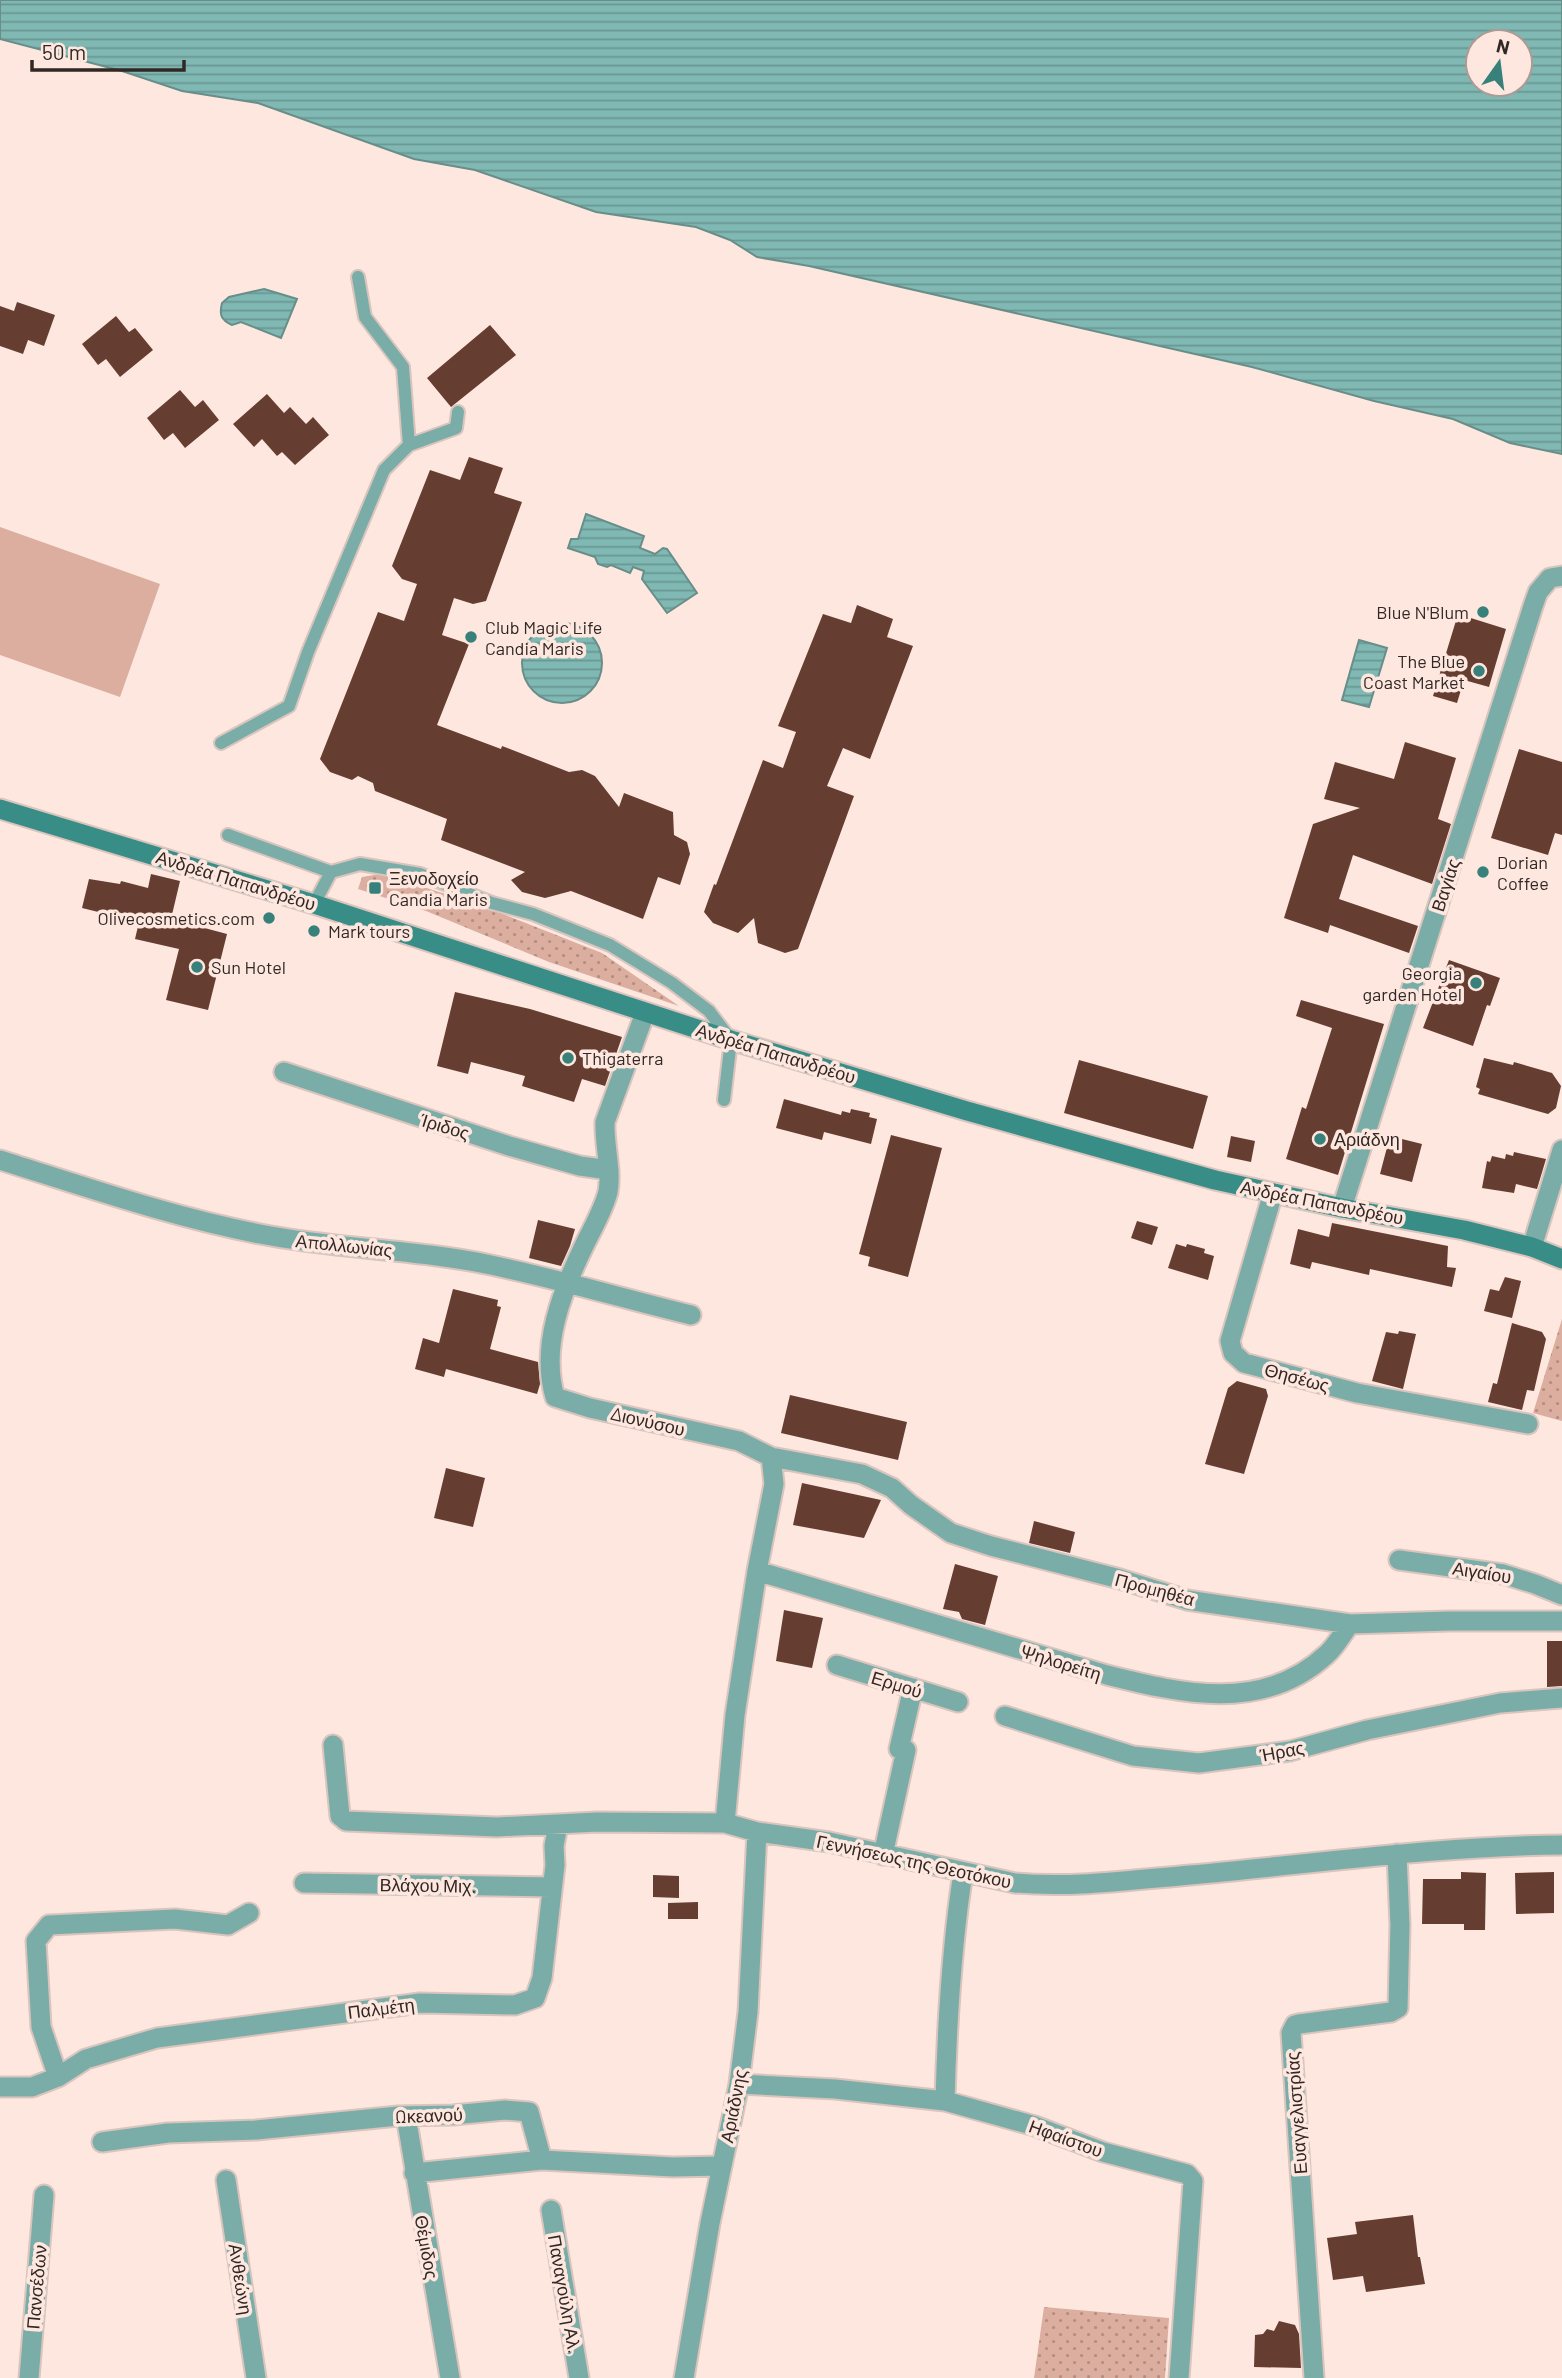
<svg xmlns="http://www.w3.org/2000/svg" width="1562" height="2378" font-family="Barlow,sans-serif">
  <defs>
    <pattern id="grass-dots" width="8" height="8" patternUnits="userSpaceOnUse" patternTransform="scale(1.75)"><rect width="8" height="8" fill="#dcae9f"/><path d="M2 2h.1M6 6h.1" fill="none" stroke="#b38e81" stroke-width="1.8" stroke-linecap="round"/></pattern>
    <pattern id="water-rules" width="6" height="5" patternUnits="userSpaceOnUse" patternTransform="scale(1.75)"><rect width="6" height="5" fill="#80b9b4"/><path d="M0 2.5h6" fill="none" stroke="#699692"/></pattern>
  </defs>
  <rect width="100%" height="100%" fill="#fee7df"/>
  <!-- grass -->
  <path fill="url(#grass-dots)" d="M374,875H387L488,908L602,953L679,1006L549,962L426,911L358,889L362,877Z
    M1562,1319V1421L1533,1413Z
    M1044,2307L1169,2318L1165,2378H1034Z"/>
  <!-- garden -->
  <path fill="#dcae9f" d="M0,527L160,584L120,697L0,655Z"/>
  <!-- water -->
  <path fill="url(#water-rules)" stroke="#688e89" stroke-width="2" fill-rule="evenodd" d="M0,0H1562V454L1510,443L1453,419L1374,401L1252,367L809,266L757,257L730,240L696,227L596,212L475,170L414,159L258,103L182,91L122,71L0,39ZM1478,42H1520V84H1478Z
    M264,289L297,299L281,338L241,322L232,325C221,320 219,315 222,303L229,297Z
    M586,514L644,536L640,548L655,554L663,548L667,549L697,593L667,613L642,579L644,571L633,567L630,573L611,565L607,567L598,564L595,557L568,548L571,539H578Z
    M522 663a40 40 0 1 1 80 0a40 40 0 1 1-80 0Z
    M1359,640L1387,648L1369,707L1342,700Z"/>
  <!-- building -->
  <path fill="#663e31" d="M17,302L55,315L44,346L28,340L23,354L0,346V306L14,311Z
    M116,316L129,332L135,328L153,350L120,377L106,359L98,365L82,344Z
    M490,325L516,355L451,407L427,378Z
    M180,390L195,407L203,400L219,420L185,448L173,433L164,440L147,418Z
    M267,394L284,413L290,407L306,424L313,417L329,435L295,465L282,452L277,456L262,439L254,447L233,424Z
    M469,457L503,468L494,493L522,502L486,601L473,604L454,598L442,635L469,644L437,725L501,749L502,746L569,772L582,770L595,776L619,807L624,793L673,812L674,835L687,842L690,854L680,885L658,877L643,919L571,891L545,898L522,892L511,880L525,872L441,840L447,819L375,791L373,783L358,776L352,780L330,772L320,759L378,612L404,621L417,584L402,579L392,566L430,470L460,480Z
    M857,605L893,619L887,637L913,646L870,759L843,748L827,786L854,796L798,949L785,953L758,943L754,918L738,933L713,923L704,912L714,884L716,885L763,760L783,768L796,732L778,726L823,614L851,623Z
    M1458,614L1506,629L1489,687L1464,680L1457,703L1433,696Z
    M1405,742L1456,758L1438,819L1451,824L1432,884L1353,855L1339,899L1418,926L1409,953L1330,925L1328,933L1284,918L1313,824L1360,808L1324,799L1335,762L1394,779Z
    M1519,749L1562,762V835L1555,833L1548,855L1491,838Z
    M151,874L180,881L171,919L227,934L208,1010L166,1000L179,949L135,939L139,922L82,908L89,879L120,884L121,881L148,888Z
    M1449,960L1500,978L1490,1006L1487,1005L1473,1046L1423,1028Z
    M455,992L530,1009L622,1037L605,1086L582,1079L574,1102L522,1086L525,1076L471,1062L468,1074L437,1066Z
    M1301,1000L1384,1024L1338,1175L1286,1159L1302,1107L1306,1109L1332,1028L1296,1016Z
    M1484,1058L1513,1065L1514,1062L1552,1073L1561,1086L1556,1108L1548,1114L1478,1094L1480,1089L1476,1087Z
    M1079,1060L1208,1096L1193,1149L1064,1113Z
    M784,1099L841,1115L842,1111L850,1113L851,1109L870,1113L869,1117L877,1119L871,1144L824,1132L822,1140L776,1128Z
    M891,1135L942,1148L908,1277L868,1266L870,1257L859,1254Z
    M1231,1136L1255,1141L1251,1162L1227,1157Z
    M1390,1136L1422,1144L1412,1182L1380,1174Z
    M1514,1152L1546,1159L1537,1189L1516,1184L1514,1193L1482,1188L1487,1161L1490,1162L1492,1156L1505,1159L1506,1154L1513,1156Z
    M538,1220L575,1229L570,1246L561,1266L529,1258Z
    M1137,1221L1158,1227L1152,1245L1131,1238Z
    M1332,1223L1448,1246L1447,1267L1456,1268L1452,1287L1370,1269L1369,1275L1312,1262L1310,1269L1290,1264L1298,1229L1329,1237Z
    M1176,1244L1186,1247L1187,1244L1205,1249L1204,1253L1214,1256L1208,1280L1168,1268Z
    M1505,1277L1521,1281L1512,1318L1484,1311L1490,1289L1499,1291Z
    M453,1289L498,1300L497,1306L501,1307L490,1349L538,1362L540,1384L537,1394L446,1369L444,1377L415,1369L423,1338L439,1343Z
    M1512,1323L1542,1332L1546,1339L1534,1391L1527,1390L1522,1410L1488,1402L1493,1383L1497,1384Z
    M1399,1331L1416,1334L1403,1389L1372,1381L1386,1332L1398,1334Z
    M1237,1381L1266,1389L1268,1396L1244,1474L1205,1464L1228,1388Z
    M790,1395L907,1422L898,1460L781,1433Z
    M446,1468L485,1478L473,1527L434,1518Z
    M802,1483L881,1500L864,1538L793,1525Z
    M1034,1521L1075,1532L1070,1553L1029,1543Z
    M955,1564L998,1576L985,1625L962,1619L959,1612L943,1609Z
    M784,1610L823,1618L812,1668L776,1661Z
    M1547,1641H1562V1686L1547,1687Z
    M1461,1872L1486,1873L1485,1930H1464V1924H1422L1423,1879H1461Z
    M1554,1872V1913L1516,1914L1515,1873Z
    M653,1875L679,1876V1898L653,1897Z
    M698,1902V1919H668V1903Z
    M1413,2215L1418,2257H1420L1425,2284L1366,2292L1363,2276L1333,2280L1327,2238L1357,2234L1355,2222Z
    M1279,2321L1295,2325L1299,2334L1301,2368L1254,2367L1255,2335L1263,2334L1267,2329L1274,2331Z"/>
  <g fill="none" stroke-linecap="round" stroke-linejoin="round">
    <!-- service casing -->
    <g stroke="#d9c5be" stroke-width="16">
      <path id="service" d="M358,277L365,317L403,367L409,445
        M221,743L289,706L308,652L384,470L409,445L456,428L458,412
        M228,835L331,872
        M314,904L331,872L360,864L420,874L492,903L533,914L610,945L672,983L709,1011L731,1040L724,1100"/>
    </g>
    <!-- minor casing -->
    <g stroke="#d9c5be" stroke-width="23">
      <path id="minor" d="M645,1013L605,1122C604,1145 612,1170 608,1192C603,1211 592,1229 584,1246C562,1291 540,1347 555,1397L590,1408L739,1441L771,1457L774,1484L757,1571L735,1715L725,1823
        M284,1072L509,1146L580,1166L609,1170
        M0,1160C86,1187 172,1217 260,1234C336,1249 415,1249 491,1265C558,1279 625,1299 691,1315
        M1273,1193L1230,1341L1233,1353L1244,1363L1357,1393L1528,1424
        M1342,1208L1533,606L1538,592L1550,578L1562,576
        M1532,1247L1562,1150
        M771,1457L862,1474L892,1488L911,1505L951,1533L991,1546L1120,1579L1187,1600L1350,1624L1450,1621H1562
        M1399,1560L1503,1574L1535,1584L1562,1595
        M757,1571L1107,1675C1182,1694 1264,1713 1327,1654C1336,1646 1342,1634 1350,1624
        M837,1665L958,1702
        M1005,1716L1133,1756L1199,1763L1290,1751L1367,1730L1500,1703L1562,1698
        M333,1745L340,1816L346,1821L497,1827L597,1822L725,1823L757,1832L829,1842L1015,1883C1073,1888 1133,1880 1190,1875C1314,1864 1437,1846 1562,1845
        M883,1855L906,1750L899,1749L913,1688
        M304,1883L551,1887
        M58,2077L41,2027L36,1941L49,1925L175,1919L228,1925L249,1913
        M739,2084L835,2089L945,2101L1035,2126L1103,2152L1187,2174L1193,2181L1179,2378
        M0,2087H32L58,2077L86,2059L157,2038L420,2003L515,2005L535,1998L542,1978L555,1865L554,1846L558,1825
        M945,2101C947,2024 951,1949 963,1873
        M406,2116L450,2378
        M102,2142L168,2133L256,2130L398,2116L453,2115L505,2110L529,2112L542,2160L673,2167L722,2166
        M414,2173L542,2160
        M226,2180L256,2378
        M551,2210L579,2378
        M29,2378L44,2195
        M684,2378L710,2223L739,2084L748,2012L757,1832
        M1314,2378L1291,2033L1295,2025L1299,2024L1391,2012L1398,2008L1400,1925L1397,1854"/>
    </g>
    <!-- secondary casing -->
    <g stroke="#d9c5be" stroke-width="23">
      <path id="secondary" d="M0,809L314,904L731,1040L967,1111L1215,1180L1342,1208L1464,1230L1532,1247L1562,1259"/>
    </g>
    <!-- service -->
    <use href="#service" stroke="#7aada8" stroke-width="12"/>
    <!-- minor -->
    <use href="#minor" stroke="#7aada8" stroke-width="19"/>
    <!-- secondary -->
    <use href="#secondary" stroke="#388d87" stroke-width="19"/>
  </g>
  <!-- markers -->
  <g fill="#38807a" stroke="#fee7df" stroke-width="2.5">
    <circle cx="1483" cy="612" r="7"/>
    <circle cx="471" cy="637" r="7"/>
    <circle cx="1479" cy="671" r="7"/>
    <circle cx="1483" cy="872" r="7"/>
    <rect x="368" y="881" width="14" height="14" rx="3.5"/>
    <circle cx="269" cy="918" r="7"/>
    <circle cx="314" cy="931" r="7"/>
    <circle cx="197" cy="967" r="7"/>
    <circle cx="1476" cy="983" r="7"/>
    <circle cx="568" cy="1058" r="7"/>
    <circle cx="1320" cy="1139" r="7"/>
  </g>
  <g text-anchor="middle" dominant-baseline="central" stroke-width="7" stroke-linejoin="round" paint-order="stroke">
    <!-- poi labels -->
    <g font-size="18" fill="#312825" stroke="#fee7df" text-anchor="start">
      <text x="1469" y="612" text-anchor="end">Blue N'Blum</text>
      <text x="485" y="627">Club Magic Life<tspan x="485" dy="21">Candia Maris</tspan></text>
      <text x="1465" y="661" text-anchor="end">The Blue<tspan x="1465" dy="21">Coast Market</tspan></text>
      <text x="1497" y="862">Dorian<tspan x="1497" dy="21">Coffee</tspan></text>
      <text x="389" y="878">Ξενοδοχείο<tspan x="389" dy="21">Candia Maris</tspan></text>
      <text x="255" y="918" text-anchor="end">Olivecosmetics.com</text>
      <text x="328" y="931">Mark tours</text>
      <text x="211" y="967">Sun Hotel</text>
      <text x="1462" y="973" text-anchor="end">Georgia<tspan x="1462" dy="21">garden Hotel</tspan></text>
      <text x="582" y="1058">Thigaterra</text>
      <text x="1334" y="1139">Αριάδνη</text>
    </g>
    <!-- street labels -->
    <g font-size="18" fill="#312825" stroke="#fee7df">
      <text transform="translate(236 880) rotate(17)">Ανδρέα Παπανδρέου</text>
      <text transform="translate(1445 885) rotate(-72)">Βαγίας</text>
      <text transform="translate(776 1053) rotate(17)">Ανδρέα Παπανδρέου</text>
      <text transform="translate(445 1126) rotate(17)">Ίριδος</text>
      <text transform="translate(1322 1202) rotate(11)">Ανδρέα Παπανδρέου</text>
      <text transform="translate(344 1245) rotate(6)">Απολλωνίας</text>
      <text transform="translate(1297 1377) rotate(15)">Θησέως</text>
      <text transform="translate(648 1421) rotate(13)">Διονύσου</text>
      <text transform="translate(1482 1572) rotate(9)">Αιγαίου</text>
      <text transform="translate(1155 1589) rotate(15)">Προμηθέα</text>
      <text transform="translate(1061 1662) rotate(17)">Ψηλορείτη</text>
      <text transform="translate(897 1684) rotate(17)">Ερμού</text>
      <text transform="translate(1282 1751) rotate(-11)">Ήρας</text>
      <text transform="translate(914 1861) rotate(12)">Γεννήσεως της Θεοτόκου</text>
      <text transform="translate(428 1885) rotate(1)">Βλάχου Μιχ.</text>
      <text transform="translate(381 2008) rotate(-7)">Παλμέτη</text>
      <text transform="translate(733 2106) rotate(-79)">Αριάδνης</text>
      <text transform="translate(1296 2113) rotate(-94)">Ευαγγελιστρίας</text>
      <text transform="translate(429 2115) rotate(-2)">Ωκεανού</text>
      <text transform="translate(1066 2138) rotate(20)">Ηφαίστου</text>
      <text transform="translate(427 2247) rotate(80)">Θέμιδος</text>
      <text transform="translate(241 2279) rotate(81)">Ανθεώνη</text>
      <text transform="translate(36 2287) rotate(-85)">Πανσέδων</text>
      <text transform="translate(565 2294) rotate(80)">Παναγούλη Αλ.</text>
    </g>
  </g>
  <!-- north arrow -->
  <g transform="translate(1499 63) rotate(14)"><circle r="33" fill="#fee7df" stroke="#ac9b95" stroke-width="2"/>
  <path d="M0-5L12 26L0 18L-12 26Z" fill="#38807a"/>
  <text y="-10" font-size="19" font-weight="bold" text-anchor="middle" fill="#312825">N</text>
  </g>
  <!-- scale -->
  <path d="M32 60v10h152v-10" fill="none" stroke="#312825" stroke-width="3.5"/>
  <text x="42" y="60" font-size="21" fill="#312825" stroke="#fee7df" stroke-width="5" paint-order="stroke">50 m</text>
</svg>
